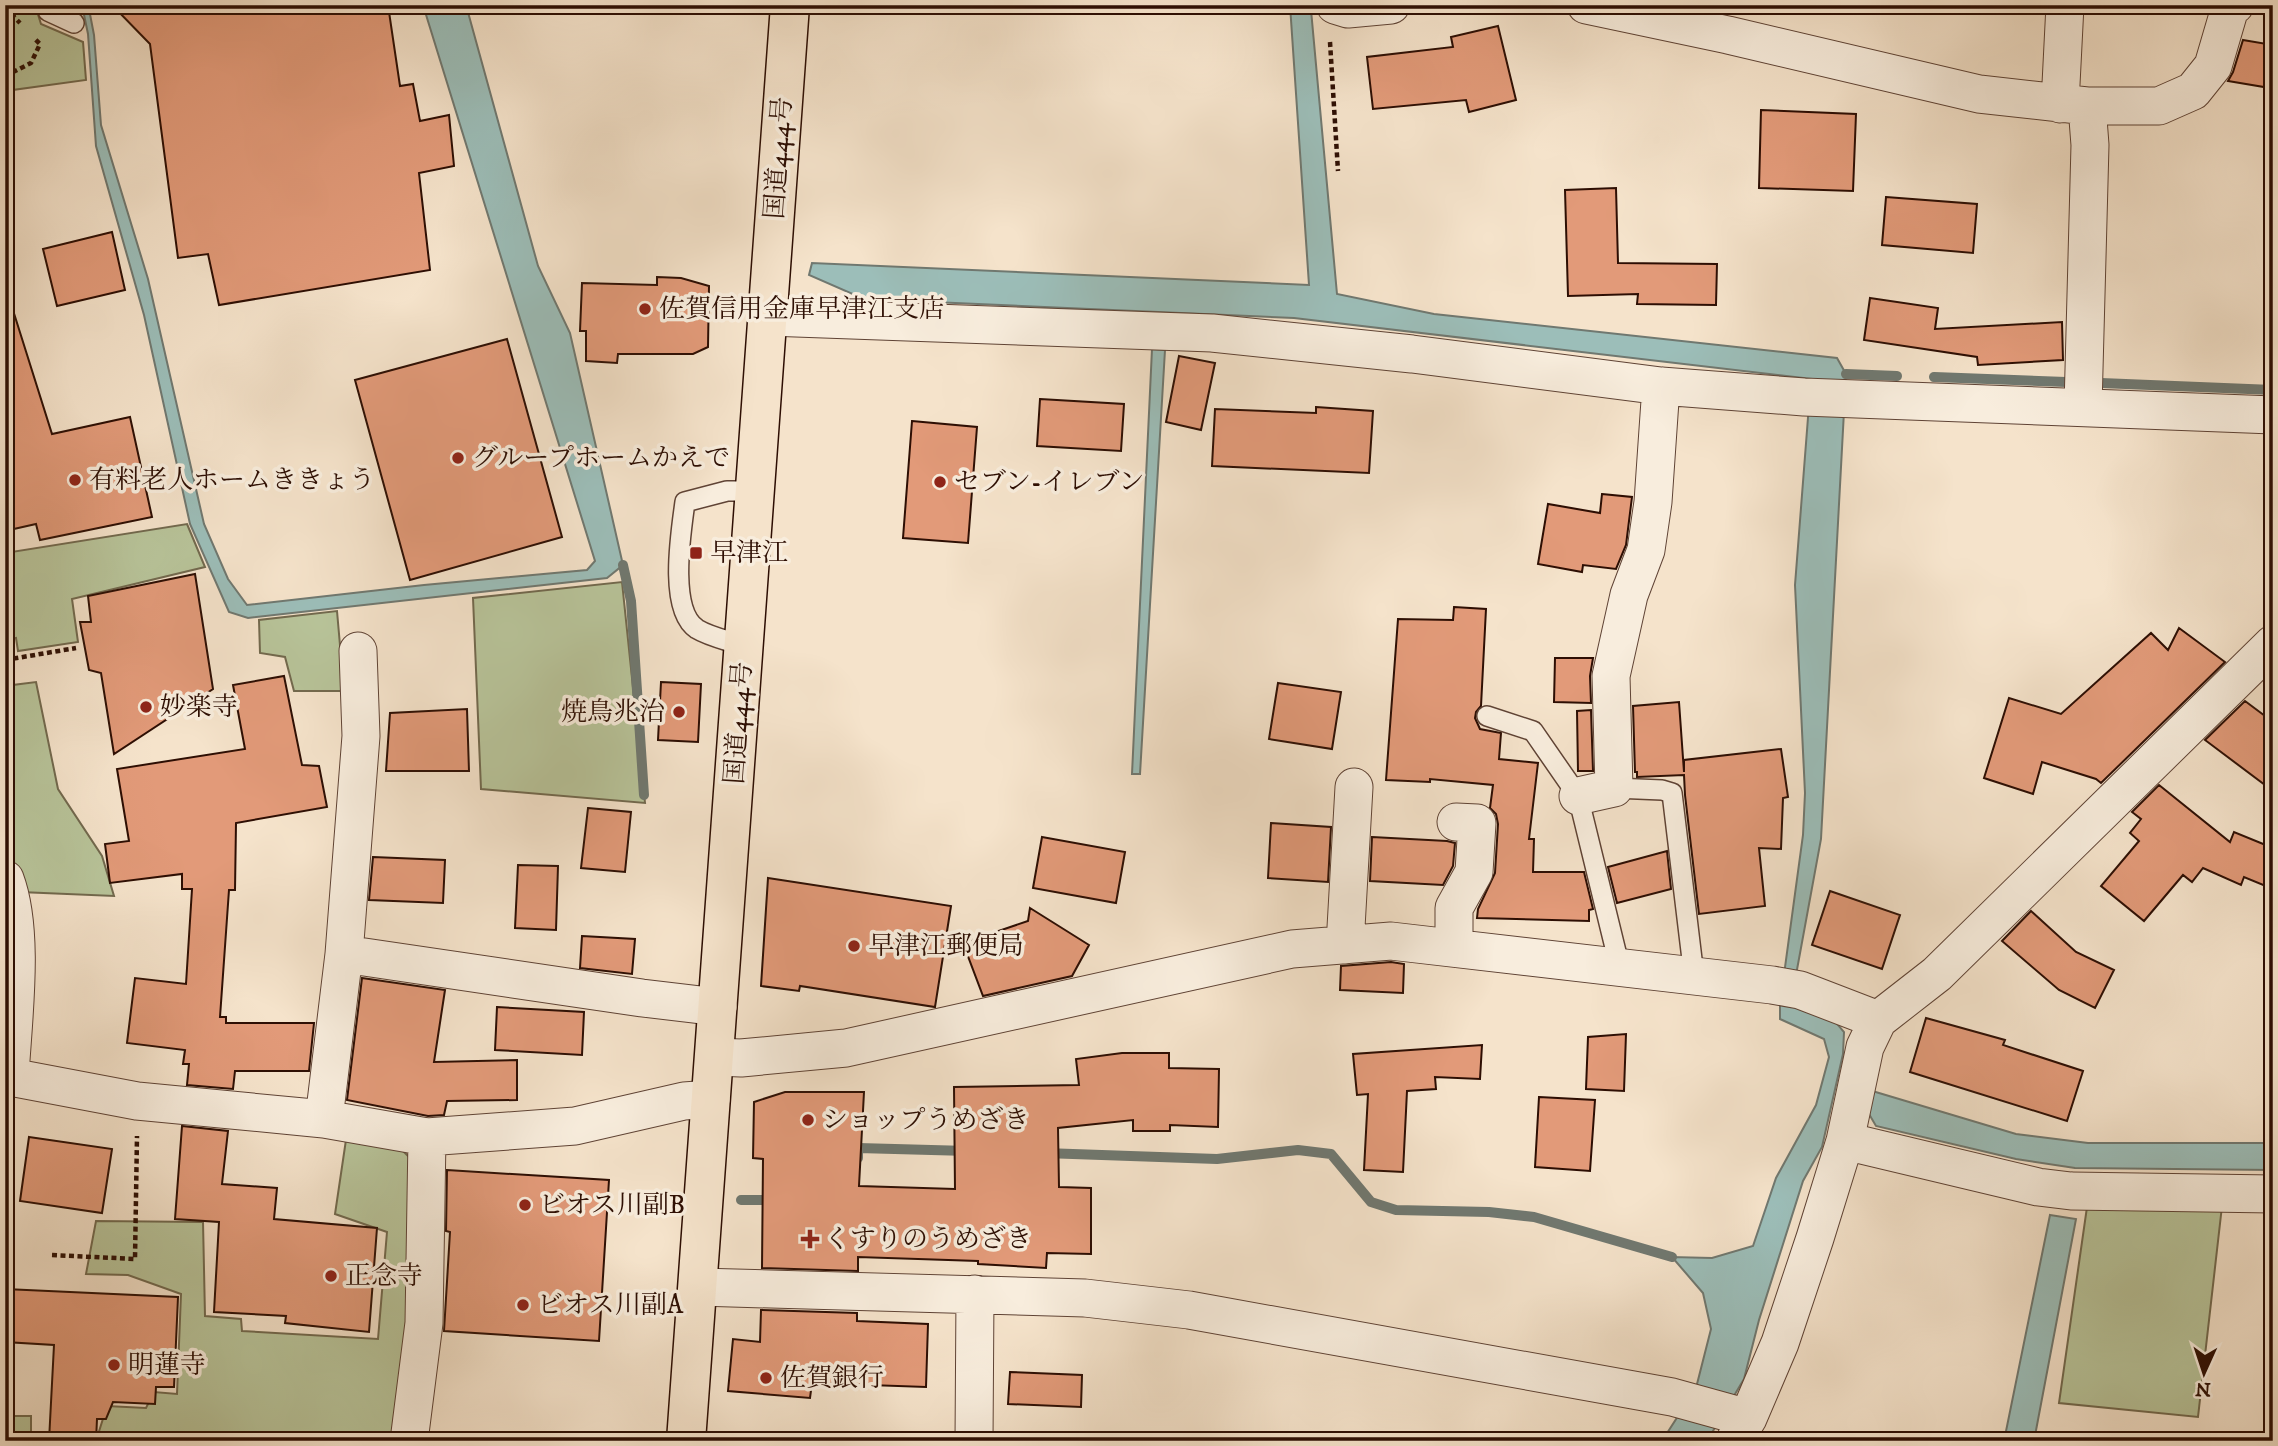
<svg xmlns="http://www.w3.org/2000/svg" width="2278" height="1446" font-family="'IM FELL DW Pica','Noto Serif JP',serif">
  <rect width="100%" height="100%" fill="#f5e3cb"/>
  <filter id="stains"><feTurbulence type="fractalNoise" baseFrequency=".00286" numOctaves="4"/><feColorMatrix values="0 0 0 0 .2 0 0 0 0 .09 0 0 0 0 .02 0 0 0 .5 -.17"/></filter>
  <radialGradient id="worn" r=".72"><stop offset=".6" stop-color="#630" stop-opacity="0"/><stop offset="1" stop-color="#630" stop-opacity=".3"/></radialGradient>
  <!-- green -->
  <path fill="#b8c49a" stroke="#72694e" stroke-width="2" d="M5,5H35L41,24L83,42L86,80L5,91Z
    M187,524L205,567L72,599L78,642L18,651L16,638L5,640V553Z
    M622,582L645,803L481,789L473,598Z
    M337,611L344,691H294L285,657L260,653L259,620Z
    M36,682L58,789L102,856L114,896L20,892L5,849V686Z
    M347,1133L393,1141L419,1167L397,1441H96L107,1406L146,1408L154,1392L177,1394L181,1294L128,1275L86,1274L96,1221L203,1222L205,1316L241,1319L242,1331L378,1339L387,1232L335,1214Z
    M2222,1206L2198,1417L2059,1403L2087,1207Z
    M5,1416H31V1441H5Z"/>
  <!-- water -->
  <path fill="#9cbeb9" stroke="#707870" stroke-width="2" d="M423,5H466L538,266L570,333L623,565L607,578L248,618L229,612L190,524L144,315L96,146L88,34L83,10L89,9L94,35L101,125L148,279L204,524L228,579L247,605L424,585L587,570L595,561Z
    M1290,5H1310L1311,10L1337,294L1434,314L1837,358L1846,374L1821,839L1796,975L1844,1032L1843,1054L1822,1147L1803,1181L1759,1320L1744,1379L1707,1441H1662L1696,1388L1711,1329L1703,1293L1672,1257L1712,1258L1753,1246L1776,1178L1816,1105L1829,1057L1824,1039L1780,1019V1004L1803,835L1805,793L1795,585L1811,379L1294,318L864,299L809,275L812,263L1309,285Z
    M1152,349L1165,350L1140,774H1132Z
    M1869,1090L2016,1134L2088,1143H2273V1170L2075,1168L2016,1159L1876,1126L1869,1114Z
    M2050,1215L2076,1219L2034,1441H2004Z"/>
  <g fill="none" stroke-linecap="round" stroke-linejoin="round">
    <!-- stream -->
    <path stroke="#707870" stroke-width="10" d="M85,5L86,10
      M1853,9V5
      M1846,374L1897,376
      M1934,377L2066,382
      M2101,383L2273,390
      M623,565L631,601L644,795
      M1044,1153L1217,1159L1298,1150L1331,1154L1371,1202L1396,1210L1489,1212L1534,1217L1672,1257
      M858,1158V1148L968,1151
      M741,1200H777"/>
  </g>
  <!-- building -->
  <path fill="#e29a79" stroke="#2d0e03" stroke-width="2" d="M112,5H388L400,86L413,84L420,121L449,115L454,166L419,173L430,270L219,305L208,254L178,258L150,44Z
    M1498,26L1516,100L1469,112L1466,100L1373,109L1367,57L1453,47L1451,37Z
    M2243,40L2273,45V71L2270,88L2228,81L2233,72Z
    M1761,110L1856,114L1853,191L1759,188Z
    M1616,188L1618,263L1717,264L1716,305L1637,304L1638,294L1568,296L1565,190Z
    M1886,197L1977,204L1973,253L1882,245Z
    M112,232L125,290L57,306L43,249Z
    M657,277L681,278L709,286L708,347L693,354H618L617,363L586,361V331H580L582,283L657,285Z
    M1870,298L1938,308L1935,329L2062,322L2063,360L1978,365L1977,357L1864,340Z
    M12,307L52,434L130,417L152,517L40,540L36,524L5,531V308Z
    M507,339L562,537L410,580L355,380Z
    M1179,356L1215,363L1201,430L1166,422Z
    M1040,399L1124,404L1121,451L1037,446Z
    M1316,407L1373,411L1369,473L1212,466L1215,409L1316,413Z
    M912,421L977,427L968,543L903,538Z
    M1602,494L1632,497L1626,545L1616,569L1583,565L1582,572L1538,564L1548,504L1600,513Z
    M195,574L213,689L114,754L101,673L89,670L80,622H91L88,596Z
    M1454,607L1486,609L1481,706L1476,712L1475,718L1480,729L1501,733L1499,759L1538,763L1529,839H1534L1533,872H1584L1593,909L1589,910V921L1477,918L1478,909L1495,873L1498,824L1496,814L1490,808L1493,785L1430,779V782L1386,780L1398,619L1453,620Z
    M2179,628L2225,662L2101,783L2096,779L2042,762L2033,794L1984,778L2009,698L2061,714L2151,633L2168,650Z
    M1555,658H1593L1590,676L1591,703L1554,702Z
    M284,676L302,765L319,766L327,807L236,823L235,890H229L220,1017H226V1023H314L309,1071H235L233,1089L187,1085L189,1064H183L185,1050L127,1043L135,978L186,984L192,889H182V874L110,883L105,844L129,841L117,769L245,749L233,685Z
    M661,682L701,684L698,742L658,740Z
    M1278,683L1341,692L1332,749L1269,739Z
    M2245,701L2273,722V791L2205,740Z
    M1679,702L1684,772V760L1781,749L1788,797L1783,798L1781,849L1759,848L1765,906L1699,914L1685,795L1684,775L1637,777V772H1635L1633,706Z
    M467,709L469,771H386L390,713Z
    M1591,710L1593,771H1578L1577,711Z
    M2159,785L2230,842L2234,832L2273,848V889L2244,877L2241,885L2203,868L2192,882L2183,875L2144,921L2101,886L2139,841L2130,833L2141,819L2132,812Z
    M588,808L631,812L625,872L581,868Z
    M1271,823L1331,827L1328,882L1268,878Z
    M1042,837L1125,852L1116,903L1033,888Z
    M1372,837L1447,841L1455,843L1453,866L1443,885L1370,881Z
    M1667,851L1671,889L1617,903L1608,867Z
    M373,857L445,860L443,903L369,900Z
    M518,865L558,866L556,930L515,928Z
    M768,878L951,906L935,1007L800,986L799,991L761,986Z
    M1830,891L1900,915L1882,969L1812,945Z
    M1030,908L1089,945L1072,976L983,996L963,943L1028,921Z
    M2031,911L2076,952L2114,970L2095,1008L2059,990L2002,941Z
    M582,936L635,939L632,974L580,968Z
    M1391,962L1404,964L1403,993L1340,990L1341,966Z
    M362,978L445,990L434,1062L517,1060V1100L447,1101L444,1115L428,1116L347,1100Z
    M497,1007L584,1012L582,1055L495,1050Z
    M1926,1018L2005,1040L2003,1045L2083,1071L2067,1121L1910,1072Z
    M1626,1034L1624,1091L1586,1089L1588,1037Z
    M1482,1045L1480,1079L1435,1077L1436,1089L1407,1091L1403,1172L1364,1170L1368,1094L1357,1095L1353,1054Z
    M1122,1053H1169V1068L1219,1069L1218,1127L1170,1125V1131H1133V1120L1058,1128L1059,1187L1091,1188V1254L1047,1253L1046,1268L978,1264V1261L858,1257V1271L762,1268L763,1159L753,1158L754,1102L785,1092H864L859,1186L955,1189L954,1087L1079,1085L1076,1059Z
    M1539,1097L1595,1100L1590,1171L1535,1167Z
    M182,1126L228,1131L222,1184L277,1188L274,1219L377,1228L369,1332L285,1323L286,1316L214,1312L219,1222L175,1219Z
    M29,1137L112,1149L102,1213L20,1201Z
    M447,1170L609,1180L599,1341L444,1331L450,1232L446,1231Z
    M5,1289L178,1297L174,1387H156L155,1404L113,1402L106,1419H97L96,1441H49L54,1345L5,1342Z
    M761,1310L857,1313V1321L928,1324L926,1387L812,1383L810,1398L728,1391L733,1339L760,1342Z
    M1010,1372L1082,1375L1081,1407L1008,1404Z"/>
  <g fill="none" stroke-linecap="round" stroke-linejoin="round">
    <!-- service casing -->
    <g stroke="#5f4335" stroke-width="22">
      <path id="service" d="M46,5L48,11L74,23
        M744,646C730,641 710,637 697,629C668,610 681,532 685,502L727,491H755
        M1487,716L1533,731L1578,796L1620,968
        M1614,788L1662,790L1672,793L1694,976"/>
    </g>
    <!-- minor casing -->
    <g stroke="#5f4335" stroke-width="39">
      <path id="minor" d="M1335,5L1348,9L1391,5
        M1586,5L1728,35L1979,94L2087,106H2159L2193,91L2213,66L2230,8L2235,5
        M2060,104L2065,5
        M768,317L1212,333L1412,354L1661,386L1804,397L2273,415
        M2083,407L2090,145L2087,106
        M1578,796L1614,788L1611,676L1629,595L1646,550L1653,502L1661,386
        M5,879C25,932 13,1019 10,1076
        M1345,945L1354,787
        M1454,948V908L1474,872L1477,823L1456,822
        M344,954L361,736L358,651
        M715,1057L741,1058L846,1048L1292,949L1391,941L1772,985L1800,990L1878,1020
        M5,1076L137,1101L324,1119L427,1137L575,1126L684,1101L711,1099
        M324,1119L344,954L642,998L718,1007
        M1845,1141L2038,1187L2071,1191L2273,1194
        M698,1287L1085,1298L1189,1310L1672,1397L1748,1418
        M1736,1438L1748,1418L1780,1343L1815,1238L1845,1141L1865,1047L1878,1020L1937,974L2273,644
        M409,1441L424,1323L427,1137
        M974,1441L975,1294"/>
    </g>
    <!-- trunk casing -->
    <g stroke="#2d0e03" stroke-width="41">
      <path id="trunk" d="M686,1441L790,5"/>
    </g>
    <!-- path -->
    <path stroke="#2d0e03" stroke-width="4.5" stroke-dasharray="5 3.5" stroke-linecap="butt" d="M11,5L14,17L20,23
      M1330,42L1338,171
      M5,76L31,63L40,44L35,39
      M5,660L76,648
      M52,1255L135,1259L137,1136"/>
    <!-- service -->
    <use href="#service" stroke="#f8eddd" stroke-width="19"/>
    <!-- minor -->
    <use href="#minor" stroke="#f8eddd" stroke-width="37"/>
    <!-- trunk -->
    <use href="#trunk" stroke="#f5e3cb" stroke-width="38"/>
  </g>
  <!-- markers -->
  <g fill="#8f2418" stroke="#f8eddd" stroke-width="2.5">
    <circle cx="645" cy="309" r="7"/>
    <circle cx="458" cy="458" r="7"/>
    <circle cx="75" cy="480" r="7"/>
    <circle cx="940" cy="482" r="7"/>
    <rect x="689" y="546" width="14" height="14" rx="3.5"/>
    <circle cx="146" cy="707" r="7"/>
    <circle cx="679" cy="712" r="7"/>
    <circle cx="854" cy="946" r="7"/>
    <circle cx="808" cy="1120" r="7"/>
    <circle cx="525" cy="1205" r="7"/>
    <path d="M806.5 1228.5h7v7h7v7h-7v7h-7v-7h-7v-7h7z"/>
    <circle cx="331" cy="1276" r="7"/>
    <circle cx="523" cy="1305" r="7"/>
    <circle cx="114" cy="1365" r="7"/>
    <circle cx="766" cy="1378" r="7"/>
  </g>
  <g text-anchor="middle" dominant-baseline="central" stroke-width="7" stroke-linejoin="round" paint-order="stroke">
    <!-- street labels -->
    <g font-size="26" fill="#2d0e03" stroke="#f8eddd">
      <text transform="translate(779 158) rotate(-86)">国道444号</text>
      <text transform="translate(739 723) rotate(-86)">国道444号</text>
    </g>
    <!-- poi labels -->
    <g font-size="26" fill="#2d0e03" stroke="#f8eddd" text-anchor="start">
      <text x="659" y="309">佐賀信用金庫早津江支店</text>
      <text x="472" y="458">グループホームかえで</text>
      <text x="89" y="480">有料老人ホームききょう</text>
      <text x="954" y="482">セブン-イレブン</text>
      <text x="710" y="553">早津江</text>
      <text x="160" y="707">妙楽寺</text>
      <text x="665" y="712" text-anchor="end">焼鳥兆治</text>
      <text x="868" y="946">早津江郵便局</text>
      <text x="822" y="1120">ショップうめざき</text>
      <text x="539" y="1205">ビオス川副B</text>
      <text x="824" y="1239">くすりのうめざき</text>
      <text x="345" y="1276">正念寺</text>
      <text x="537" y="1305">ビオス川副A</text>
      <text x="128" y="1365">明蓮寺</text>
      <text x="780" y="1378">佐賀銀行</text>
    </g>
  </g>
  <!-- margin -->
  <rect width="2278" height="1446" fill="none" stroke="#f5e3cb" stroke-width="28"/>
  <rect x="7" y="7" width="2264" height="1432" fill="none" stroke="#2d0e03" stroke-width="3.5"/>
  <rect x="14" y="14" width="2250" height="1418" fill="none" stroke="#2d0e03" stroke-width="2"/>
  <!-- north arrow -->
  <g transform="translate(2204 1373) rotate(183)" stroke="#f8eddd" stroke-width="5" paint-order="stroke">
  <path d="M0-5L12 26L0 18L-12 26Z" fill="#2d0e03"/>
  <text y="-10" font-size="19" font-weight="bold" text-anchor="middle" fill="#2d0e03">N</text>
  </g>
  <rect width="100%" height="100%" filter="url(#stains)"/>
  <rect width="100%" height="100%" fill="url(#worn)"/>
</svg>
